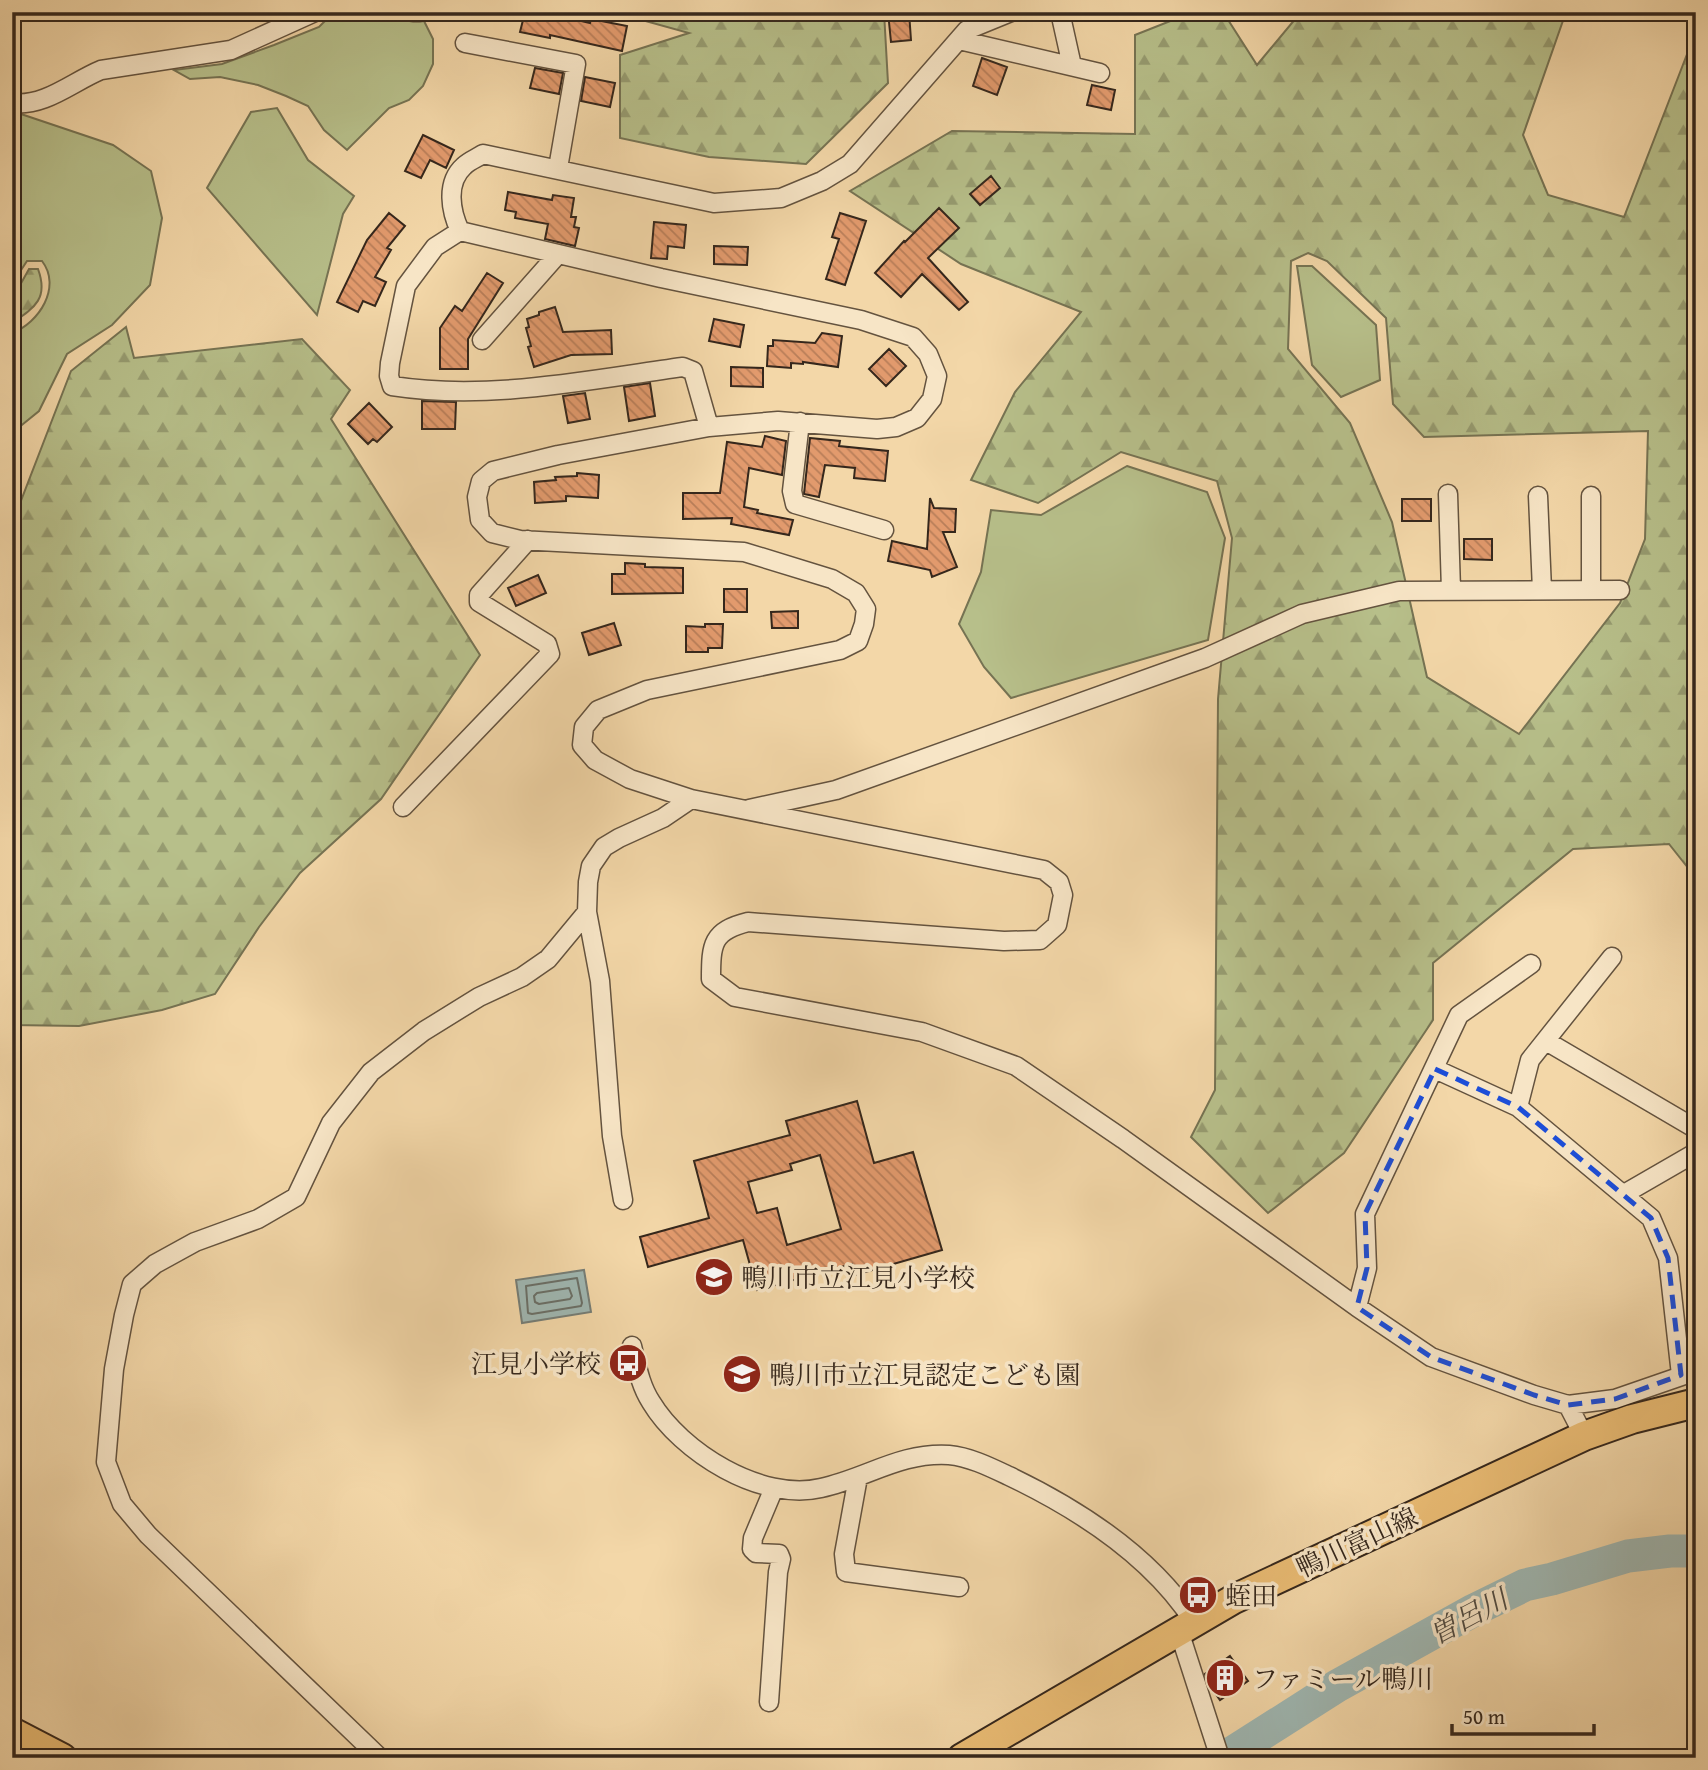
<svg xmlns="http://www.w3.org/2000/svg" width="1708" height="1770" font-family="'Gentium Book Plus','Noto Serif JP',serif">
  <defs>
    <pattern id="forest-firs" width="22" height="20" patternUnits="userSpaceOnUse" patternTransform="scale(1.75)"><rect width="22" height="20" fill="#b7bf8a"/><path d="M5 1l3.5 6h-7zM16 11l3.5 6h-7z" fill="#969b70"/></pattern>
    <pattern id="building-back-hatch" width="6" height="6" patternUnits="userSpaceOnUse" patternTransform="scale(1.75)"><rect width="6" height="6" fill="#e29a6d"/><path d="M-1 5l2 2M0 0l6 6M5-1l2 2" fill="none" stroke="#b87e59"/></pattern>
  </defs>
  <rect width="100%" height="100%" fill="#f3d7a8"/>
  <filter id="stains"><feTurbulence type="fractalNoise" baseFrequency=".00286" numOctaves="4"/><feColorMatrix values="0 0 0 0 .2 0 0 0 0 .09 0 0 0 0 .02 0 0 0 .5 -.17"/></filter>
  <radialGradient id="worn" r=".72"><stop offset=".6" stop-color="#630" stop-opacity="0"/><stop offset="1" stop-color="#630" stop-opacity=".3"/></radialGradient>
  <!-- green -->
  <path fill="#b7bf8a" stroke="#767353" stroke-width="2" d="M334,12H354L424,21L433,39V64L423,86L409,100L389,108L347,150L324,130L308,106L286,96L258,85L220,77L190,79L174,70L222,64L274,45L319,27Z
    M277,108L308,160L354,196L343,214L317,315L207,188L251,112Z
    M12,111L113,145L151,171L162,218L150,285L112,325L67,354L39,411L12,433V333C39,323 62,287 42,261H27L12,284Z
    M1297,266H1312L1376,325L1380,380L1341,397L1312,365Z
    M1127,466L1207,492L1225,538L1208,640L1011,698L984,667L959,624L981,572L991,510L1041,515Z"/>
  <!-- forest -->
  <path fill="url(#forest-firs)" stroke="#767353" stroke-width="2" fill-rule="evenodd" d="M613,12H884L888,83L806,164L709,157L620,138V55L689,33Z
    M1193,12H1223L1257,65L1301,12H1566L1523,135L1548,195L1624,217L1696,31V878L1669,844L1573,849L1433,963V1020L1344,1153L1268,1213L1191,1137L1215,1090L1218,699L1232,538L1217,481L1121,452L1038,503L971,480L1015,392L1081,312L961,264L850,191L952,131L1135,134V35ZM1308,253L1327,261L1386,318L1393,404L1424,437L1648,431L1645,539L1620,603L1519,734L1427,677L1392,522L1350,423L1288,349L1291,261Z
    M29,269H38C49,299 34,308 12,323V289L19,287Z
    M126,327L134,358L302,339L350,390L331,419L480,655L381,799L300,873L259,927L215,994L162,1010L79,1026L12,1025V524L71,371Z"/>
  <!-- water -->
  <path fill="#9fb7b2" stroke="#757d76" stroke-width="2" d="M584,1270L591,1312L522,1323L516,1280Z"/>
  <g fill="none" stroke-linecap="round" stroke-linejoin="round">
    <!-- shore -->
    <path stroke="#6a6f67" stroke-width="2" d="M577,1278L582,1303L581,1306L532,1314L528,1313L526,1286Z
      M569,1288L572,1296L570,1299L539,1304L535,1302L534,1296L537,1293Z"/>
    <!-- river -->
    <path stroke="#9fb7b2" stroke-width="33" d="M1224,1758L1337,1686L1474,1610L1525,1585L1552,1579L1628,1556L1670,1551H1696"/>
  </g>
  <!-- building -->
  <path fill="url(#building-back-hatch)" stroke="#35271c" stroke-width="2" fill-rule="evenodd" d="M525,12H555V15L590,23L591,19L627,26L622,51L550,35V38L520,32Z
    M888,12H909L911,40L891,42Z
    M982,58L1007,67L997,95L973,86Z
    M535,68L563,73L559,94L530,88Z
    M585,77L615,83L610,107L581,101Z
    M1092,85L1115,90L1111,110L1087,105Z
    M423,135L454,150L446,168L430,160L421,178L405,171Z
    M991,176L1000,188L980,205L970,194Z
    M508,192L552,200L553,195L574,198L571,217H576L574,227L579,228L575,246L545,239L548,224L515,218L516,212L505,210Z
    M939,208L959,228L928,258L968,302L959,310L922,274L901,297L875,273L904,241L905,242Z
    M389,213L405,226L387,248L391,250L375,277L386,282L375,306L363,301L358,312L337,302L367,240Z
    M840,213L866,221L845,285L826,279L839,239L832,237Z
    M654,222L686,225L684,248L668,246L667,259L651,258Z
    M714,246L748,247L747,265L714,264Z
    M487,273L503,283L468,339V369H440V328L455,306L462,311Z
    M555,307L563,332L611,330L612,354L571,355L534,367L528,347L531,346L526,328L529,327L527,319L539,315V312Z
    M714,319L744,325L740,347L709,341Z
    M822,333L842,336L838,367L803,362V364L791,363V368L767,366L768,346H773V340L815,343Z
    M889,349L906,366L886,386L869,369Z
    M731,367L763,368V387L731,386Z
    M650,383L655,416L629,421L624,387Z
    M585,393L590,419L568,423L563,396Z
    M422,401L456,402L455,429H422Z
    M369,403L392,427L377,442L373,439L368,444L348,424Z
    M765,436L786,441L782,475L749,468L744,507L758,510L757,513L793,520L789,535L731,524L732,518L683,519V493H720L727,442L762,447Z
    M810,438L840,441L839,446L888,451L885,481L854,478L855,468L825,465L819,497L804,494Z
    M577,473L599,475L598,498L566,496V501L535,503L534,482L556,480L555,477L577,476Z
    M930,498L934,508L956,509L955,532H943L957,567L932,577L930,570L888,561L892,541L927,549Z
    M1402,499H1431V521H1402Z
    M1464,539H1492V560L1464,559Z
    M625,563L645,564V567L683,568V593L612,594V574H625Z
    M538,575L546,593L516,606L508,588Z
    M724,589H747V612H724Z
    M798,611V628H772L771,612Z
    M614,623L621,645L589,655L582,633Z
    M705,624H723L722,648H708V652H686V626L705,627Z
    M857,1101L874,1163L913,1152L942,1250L855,1275L852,1264L757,1290L743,1240L648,1267L640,1237L709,1218L694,1161L790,1135L786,1121ZM820,1155L841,1229L787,1245L777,1208L757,1213L748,1182L792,1170L790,1164Z
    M1230,1656L1248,1681L1220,1700L1208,1683L1205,1674Z"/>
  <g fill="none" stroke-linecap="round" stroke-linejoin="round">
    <!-- minor casing -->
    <g stroke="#64533f" stroke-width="21">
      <path id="minor" d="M413,12H420
        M1011,12L967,30L850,164L822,181L781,198L714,203L483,154C477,158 469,161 464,166C445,183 451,212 460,231L661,278L861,320L913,337L928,354L937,376L932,399L917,418L896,427L877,429L778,421L709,427L558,455L493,471L481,481L477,497L480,520L492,533L520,540L744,552L832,579L856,593L866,609L864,624L858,641L840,650L647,690L598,710L584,727L582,745L595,760L630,779L691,799L1044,870L1059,882L1063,895L1057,925L1040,940L1004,941L748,922C712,931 711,944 711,979L735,997L922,1032L1016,1066L1123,1139L1357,1307L1431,1357L1534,1395L1568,1405L1584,1436
        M1060,12L1072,66
        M959,40L1100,73
        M465,43L576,64L558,168
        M12,103C45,107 72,82 101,70L231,50L315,12
        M460,231L435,247L406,286L390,363L389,376L392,386C489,401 587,380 683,367L693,371L709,427
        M482,340L558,254
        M800,422L792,491L795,504L884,530
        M1448,494L1451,590
        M1538,496L1542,590
        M1591,496V590
        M403,807L550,654L547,644L479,602V595L528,540
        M749,809L836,790L1205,658L1302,614L1399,591L1620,590
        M1612,957L1530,1060L1518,1107L1651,1218L1668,1258L1681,1375
        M1546,1041L1696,1129
        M1435,1069L1518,1107
        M1624,1194L1695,1153L1696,1150
        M623,1200L612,1136L600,981L587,912L588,882L591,866L604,847L619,838L663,818L691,799
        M1357,1307L1367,1268L1365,1214L1459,1015L1531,964
        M632,1346C637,1366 640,1385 651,1402C681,1452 761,1502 821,1488C867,1478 900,1452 949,1455C970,1457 990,1467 1009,1476C1078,1509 1152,1557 1194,1622
        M1568,1405L1615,1399L1696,1371
        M858,1477L844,1554L846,1572L959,1587
        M1179,1631L1220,1758
        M769,1702L778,1572L781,1559L779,1554L756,1553L752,1549L753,1538L774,1488
        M380,1758L148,1535L122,1504L106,1462L114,1369L124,1315L132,1284L155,1264L195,1242L258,1219L296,1197L331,1123L371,1072L424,1031L479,997L522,977L548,959L587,912"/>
    </g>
    <!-- primary casing -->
    <g stroke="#35271c" stroke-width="32">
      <path id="primary" d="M12,1732L62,1758
        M962,1758L1234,1599L1584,1436L1632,1419L1696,1403"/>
    </g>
    <!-- minor -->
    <use href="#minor" stroke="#f7e5c6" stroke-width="18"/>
    <!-- primary -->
    <use href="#primary" stroke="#eabc74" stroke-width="28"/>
  </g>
  <!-- marked area -->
  <path fill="none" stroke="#1d4ed8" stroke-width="5" stroke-dasharray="14 9" stroke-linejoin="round" d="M1435,1069L1518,1107L1651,1218L1668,1258L1681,1375L1615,1399L1568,1405L1534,1395L1431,1357L1357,1307L1367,1268L1365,1214Z"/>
  <!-- icons -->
  <defs>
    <g id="school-disc" transform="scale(2.0125)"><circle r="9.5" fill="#8f2418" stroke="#f7e5c6"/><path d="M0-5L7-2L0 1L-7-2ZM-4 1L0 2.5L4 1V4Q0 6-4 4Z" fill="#fff"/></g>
    <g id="bus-disc" transform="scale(2.0125)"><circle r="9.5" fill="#8f2418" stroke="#f7e5c6"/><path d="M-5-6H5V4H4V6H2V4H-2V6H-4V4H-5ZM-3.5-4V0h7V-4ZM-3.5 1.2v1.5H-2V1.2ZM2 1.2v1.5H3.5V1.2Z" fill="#fff"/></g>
    <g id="building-disc" transform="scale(2.0125)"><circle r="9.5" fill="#8f2418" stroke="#f7e5c6"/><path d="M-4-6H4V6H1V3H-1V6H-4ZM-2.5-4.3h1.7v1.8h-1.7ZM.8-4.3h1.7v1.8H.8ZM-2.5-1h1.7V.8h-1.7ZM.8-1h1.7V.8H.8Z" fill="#fff"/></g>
  </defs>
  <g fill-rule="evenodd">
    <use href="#school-disc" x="714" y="1277"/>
    <use href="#bus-disc" x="628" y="1363"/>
    <use href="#school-disc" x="742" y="1374"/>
    <use href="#bus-disc" x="1198" y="1595"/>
    <use href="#building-disc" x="1225" y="1678"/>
  </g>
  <g text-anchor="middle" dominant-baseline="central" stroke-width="7" stroke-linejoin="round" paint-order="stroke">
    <!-- poi labels -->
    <g font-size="26" fill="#35271c" stroke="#f7e5c6" text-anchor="start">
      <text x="741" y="1277">鴨川市立江見小学校</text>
      <text x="601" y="1363" text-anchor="end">江見小学校</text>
      <text x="769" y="1374">鴨川市立江見認定こども園</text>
      <text x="1225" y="1595">蛭田</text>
      <text x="1252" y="1678">ファミール鴨川</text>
    </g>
    <!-- street labels -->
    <g font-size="26" fill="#35271c" stroke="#f7e5c6">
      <text transform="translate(1357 1542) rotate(-25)">鴨川富山線</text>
    </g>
    <!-- water labels -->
    <g font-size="28" font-style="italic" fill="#504b42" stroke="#f7e5c6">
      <text transform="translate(1468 1616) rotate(-28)">曽呂川</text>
    </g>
  </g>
  <!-- margin -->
  <rect width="1708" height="1770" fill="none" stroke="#f3d7a8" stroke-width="42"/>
  <rect x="14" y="14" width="1680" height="1742" fill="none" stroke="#35271c" stroke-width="3.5"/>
  <rect x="21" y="21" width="1666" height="1728" fill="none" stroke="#35271c" stroke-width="2"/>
  <!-- scale -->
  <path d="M1452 1724v10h142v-10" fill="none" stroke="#35271c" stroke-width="3.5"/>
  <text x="1463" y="1724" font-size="21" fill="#35271c" stroke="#f7e5c6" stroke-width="5" paint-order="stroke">50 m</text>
  <rect width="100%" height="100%" filter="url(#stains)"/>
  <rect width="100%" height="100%" fill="url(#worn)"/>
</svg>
